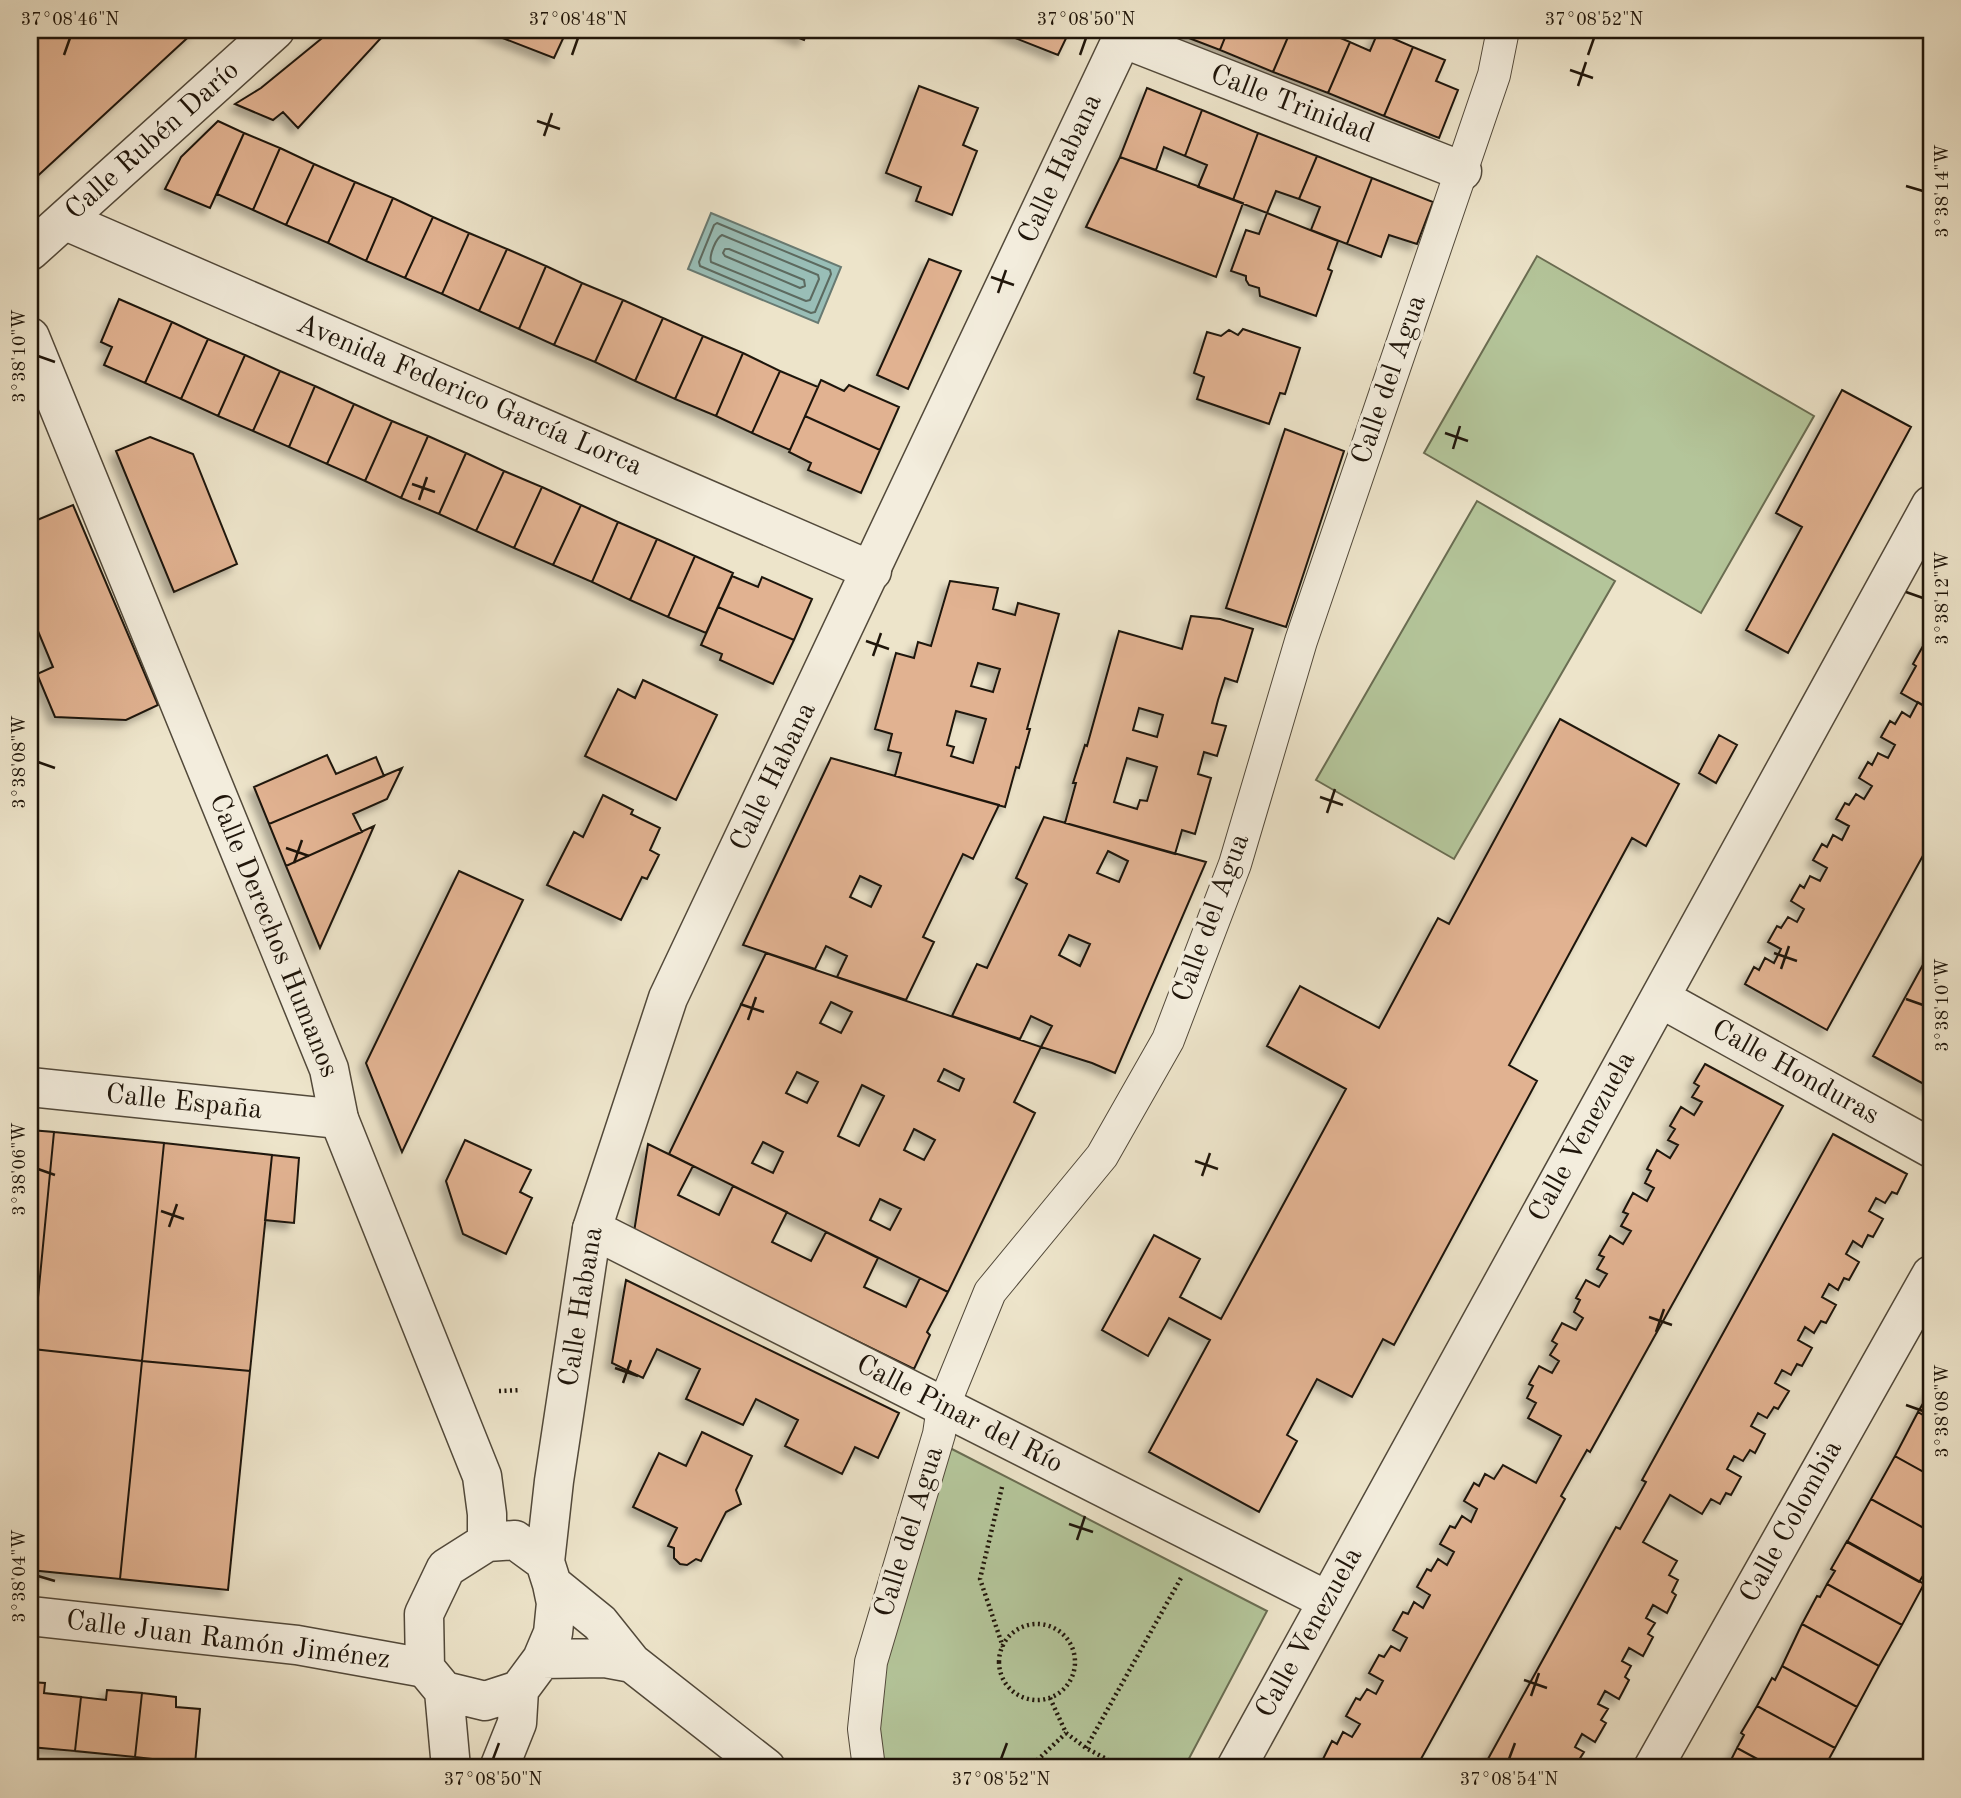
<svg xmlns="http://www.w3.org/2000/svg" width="1961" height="1798" font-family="'Old Standard TT',serif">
  <defs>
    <filter id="shadow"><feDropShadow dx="-6" dy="6" stdDeviation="3.5" flood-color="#0004"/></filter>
  </defs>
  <rect width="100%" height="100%" fill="#ede4ca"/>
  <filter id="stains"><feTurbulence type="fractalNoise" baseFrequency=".00286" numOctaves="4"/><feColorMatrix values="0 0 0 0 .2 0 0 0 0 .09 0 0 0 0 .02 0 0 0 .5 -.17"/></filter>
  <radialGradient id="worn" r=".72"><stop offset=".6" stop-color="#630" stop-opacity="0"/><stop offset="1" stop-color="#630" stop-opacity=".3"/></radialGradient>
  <!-- green -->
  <path fill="#b4c59a" stroke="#6a6d52" stroke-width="2" d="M1537,256L1814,416L1701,613L1424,453Z
    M1477,501L1615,581L1454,859L1316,780Z
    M948,1447L1267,1611L1184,1768H879L873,1717L886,1654Z"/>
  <!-- water -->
  <path fill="#99beb7" stroke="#687a72" stroke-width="2" d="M711,213L841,267L818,323L688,269Z"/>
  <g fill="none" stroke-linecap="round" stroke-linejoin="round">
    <!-- shore -->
    <path stroke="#5c6a60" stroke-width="2" d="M717,223L830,270L831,274L815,312L811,313L700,266L699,262L714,225Z
      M722,235L818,275L819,279L810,300L806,301L711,262C709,255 716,238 722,235Z
      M725,249H729L804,280L805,286L800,288L725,256L723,253Z"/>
  </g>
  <!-- building -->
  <path fill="#e1b291" stroke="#1f150a" stroke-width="2" fill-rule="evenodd" filter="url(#shadow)" d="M44,30H196L30,183V43Z
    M332,30H359L381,38L298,128L283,112L273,120L235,104L261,88Z
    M482,30H567L554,58Z
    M778,30H808L804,40Z
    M995,30H1070L1058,55Z
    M1168,30H1228L1220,50Z
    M1228,30H1291L1273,72L1220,50Z
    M1291,30H1328L1326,32L1350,42L1328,93L1273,72Z
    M1378,32L1413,47L1384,116L1328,93L1350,42L1370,51Z
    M1413,47L1445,60L1436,81L1458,90L1439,138L1384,116Z
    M919,86L978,108L963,145L977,151L952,215L916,201L921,187L886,173Z
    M1147,88L1202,110L1185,156L1164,147L1156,170L1120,157Z
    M1202,110L1258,133L1233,200L1198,187L1207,165L1185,156Z
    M218,121L244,133L210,208L165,189L181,157Z
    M244,133L280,148L253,210L217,194Z
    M1258,133L1317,156L1299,199L1276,191L1267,213L1233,200Z
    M280,148L314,164L286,225L253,210Z
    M1317,156L1372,178L1347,244L1311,230L1320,207L1299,199Z
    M1120,157L1243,203L1216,277L1086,227Z
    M314,164L355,182L328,243L286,225Z
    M1372,178L1433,202L1417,244L1389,235L1381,257L1347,244Z
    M355,182L393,198L366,261L328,243Z
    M393,198L433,217L405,278L366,261Z
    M1267,213L1338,241L1328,269L1332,271L1316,316L1260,296L1259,288L1249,285L1246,280V276L1231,271L1246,230L1259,234Z
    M433,217L469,233L442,294L405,278Z
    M469,233L507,249L479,311L442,294Z
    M507,249L546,266L519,329L479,311Z
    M929,259L961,271L908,389L877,375Z
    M546,266L582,283L554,345L519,329Z
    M582,283L623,300L595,362L554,345Z
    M119,299L172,322L145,383L104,365L112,347L101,342Z
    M623,300L663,318L635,381L595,362Z
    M663,318L703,336L675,399L635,381Z
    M172,322L208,339L181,399L145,383Z
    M1243,329L1300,348L1285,394L1280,393L1269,424L1197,399L1204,377L1194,373L1207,332L1221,336L1229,330L1238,335Z
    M703,336L743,353L716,416L675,399Z
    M208,339L245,355L218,416L181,399Z
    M743,353L780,371L752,433L716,416Z
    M245,355L280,371L253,431L218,416Z
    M280,371L315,386L289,447L253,431Z
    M780,371L818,387L790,450L752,433Z
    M821,380L844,391L849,385L899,407L880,450L805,416Z
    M315,386L354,404L327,464L289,447Z
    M1842,390L1911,427L1788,653L1746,630L1802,527L1776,513Z
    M354,404L392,421L365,481L327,464Z
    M805,416L880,450L861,493L808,470L811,463L789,452Z
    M392,421L428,436L401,498L365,481Z
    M1285,429L1344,451L1286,627L1226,608Z
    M428,436L466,453L439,514L401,498Z
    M150,437L193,454L237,564L174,592L116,451Z
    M466,453L504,471L476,531L439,514Z
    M504,471L542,487L514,548L476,531Z
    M542,487L581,505L553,565L514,548Z
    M73,505L158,705L126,720L55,717L37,674L53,667L30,612V523Z
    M581,505L618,522L592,582L553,565Z
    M618,522L657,539L630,600L592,582Z
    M657,539L695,556L668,617L630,600Z
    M695,556L733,573L706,633L668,617Z
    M732,576L758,587L762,577L812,599L794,640L718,607Z
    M950,581L998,588L993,609L1015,615L1018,603L1059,614L1027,729H1030L1019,768L1016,767L1005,807L895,776L901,753L888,750L892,734L875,729L896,653L914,658L918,642L931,646ZM978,663L1000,669L993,692L971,686ZM956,711L986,719L973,763L951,756L954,747L947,745Z
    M718,607L794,640L773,684L720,660L722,654L701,645Z
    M1191,616L1220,619L1253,629L1237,682L1225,678L1218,700L1212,723L1226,726L1217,756L1204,752L1198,774L1211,778L1195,834L1182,830L1175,854L1065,823L1076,783H1073L1085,745L1087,746L1119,631L1182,649ZM1139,708L1163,715L1157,737L1133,730ZM1127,758L1157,767L1147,801L1140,800L1137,809L1114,802Z
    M1928,637L1931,639V710L1901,693L1916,666L1913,664Z
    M643,680L717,715L676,800L585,756L618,689L635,698Z
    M1918,702L1931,710V841L1827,1030L1745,984L1754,967L1759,970L1765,958L1774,963L1781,949L1768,942L1777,926L1781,928L1788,917L1797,922L1804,909L1791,901L1800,885L1804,888L1810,876L1820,881L1827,868L1813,860L1822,844L1827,847L1833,835L1842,840L1849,826L1836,819L1845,803L1849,805L1856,794L1864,799L1872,786L1859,778L1868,762L1872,765L1878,753L1888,758L1895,745L1881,737L1890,721L1895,724L1902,712L1910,717Z
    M1560,719L1679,784L1646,846L1632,838L1509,1065L1537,1081L1394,1345L1383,1339L1352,1397L1317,1379L1287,1435L1297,1441L1259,1512L1149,1452L1210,1340L1169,1318L1148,1356L1102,1330L1154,1235L1200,1259L1180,1297L1221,1319L1346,1089L1267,1046L1300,986L1379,1028L1438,918L1449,924Z
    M1719,735L1737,745L1716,783L1699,773Z
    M327,755L336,774L376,757L384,776L269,824L254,787Z
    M831,758L999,805L973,859L963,854L923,937L934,942L906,1000L837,977L847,956L826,946L815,969L743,945ZM860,876L881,886L871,907L850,897Z
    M402,768L387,799L353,814L362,832L286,866L269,824Z
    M603,795L633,810L631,814L660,828L650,850L659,855L647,879L642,877L621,920L547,885L574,832L583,837Z
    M1044,817L1206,862L1115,1073L1092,1063L1041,1047L1052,1026L1031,1016L1020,1039L952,1016L977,964L987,968L1027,884L1016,878ZM1108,851L1128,861L1119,882L1097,873ZM1069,935L1090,944L1080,966L1059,955Z
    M374,826L353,874L320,948L286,866Z
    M459,871L523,900L402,1152L366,1063Z
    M1931,950V1088L1873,1056Z
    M766,953L1041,1047L1014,1102L1035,1113L948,1292L669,1154ZM831,1002L852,1012L841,1033L820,1023ZM944,1069L964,1079L959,1091L938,1081ZM797,1072L818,1082L807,1103L786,1093ZM862,1085L884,1096L859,1146L838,1136ZM914,1129L935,1140L924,1160L904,1150ZM763,1142L783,1152L773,1173L752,1163ZM880,1199L901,1209L890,1230L870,1220Z
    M1705,1064L1783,1106L1590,1452L1587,1450L1561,1496L1565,1499L1416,1768H1335L1336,1766L1323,1759L1332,1741L1337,1744L1343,1732L1352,1737L1360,1724L1346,1716L1356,1698L1360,1700L1367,1689L1376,1694L1383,1681L1369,1673L1379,1655L1384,1657L1391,1646L1400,1651L1407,1638L1393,1630L1403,1612L1408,1614L1414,1602L1423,1608L1430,1595L1417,1587L1427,1569L1431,1571L1438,1559L1447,1565L1454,1552L1440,1544L1450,1526L1455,1528L1462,1516L1471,1522L1477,1509L1464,1501L1474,1483L1479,1486L1485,1474L1494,1479L1503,1465L1536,1483L1561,1436L1528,1418L1536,1403L1527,1398L1533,1386L1529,1384L1539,1366L1552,1373L1559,1361L1550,1355L1557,1344L1552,1341L1562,1323L1576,1330L1583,1318L1574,1312L1580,1300L1576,1298L1586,1280L1599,1287L1607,1274L1597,1269L1604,1257L1599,1255L1610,1236L1623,1244L1631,1231L1621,1226L1628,1214L1623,1212L1633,1193L1647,1201L1654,1188L1645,1183L1651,1171L1647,1169L1657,1150L1670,1158L1678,1145L1668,1140L1675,1129L1670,1126L1681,1107L1694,1115L1702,1102L1692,1097L1699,1086L1694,1083Z
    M30,1130L54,1132L33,1349H30Z
    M54,1132L164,1143L142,1361L33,1349Z
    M1833,1134L1907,1174L1897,1194L1892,1192L1885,1203L1876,1198L1869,1211L1883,1219L1873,1237L1868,1235L1862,1247L1853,1241L1846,1254L1859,1262L1849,1280L1844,1278L1838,1290L1829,1284L1822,1297L1836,1305L1826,1323L1821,1321L1814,1333L1805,1327L1798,1340L1812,1348L1802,1366L1797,1364L1791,1375L1782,1370L1775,1383L1789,1391L1778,1409L1774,1407L1767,1418L1758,1413L1751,1426L1765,1434L1755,1453L1750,1450L1743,1461L1734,1456L1727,1469L1741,1477L1731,1495L1726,1493L1720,1504L1711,1499L1702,1514L1670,1495L1643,1542L1677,1561L1669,1575L1678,1580L1672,1592L1676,1595L1667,1613L1653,1605L1646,1618L1655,1623L1648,1634L1653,1637L1643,1656L1629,1648L1622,1661L1631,1666L1625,1677L1629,1680L1619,1699L1605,1691L1598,1704L1608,1709L1601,1720L1606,1723L1595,1742L1582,1734L1575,1747L1584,1752L1577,1763L1582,1766L1581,1768H1483L1616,1527L1620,1529L1646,1482L1642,1480Z
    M465,1140L531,1170L520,1192L532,1198L506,1254L463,1234L446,1181Z
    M164,1143L272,1155L250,1371L142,1361Z
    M648,1144L693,1166L678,1195L719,1215L733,1186L787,1212L772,1242L811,1261L826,1232L878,1258L864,1287L906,1307L920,1278L948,1292L927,1332L930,1335L914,1369L634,1232Z
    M272,1155L299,1158L294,1223L265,1220Z
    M626,1280L899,1413L878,1458L855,1447L842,1474L785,1446L798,1420L756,1399L743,1425L686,1399L700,1369L657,1349L643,1378L612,1363Z
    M33,1349L142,1361L120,1579L30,1570V1379Z
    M142,1361L250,1371L228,1590L120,1579Z
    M1931,1390V1420L1918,1412Z
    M1918,1412L1931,1420V1476L1895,1456Z
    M702,1432L752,1456L736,1490L741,1504L726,1512L701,1561L696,1559L687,1565L680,1564L674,1558V1548L668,1546L677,1528L633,1507L659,1453L686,1466Z
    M1895,1456L1931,1476V1532L1871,1499Z
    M1871,1499L1931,1532V1563L1919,1582L1847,1542Z
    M1847,1541L1924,1584L1902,1625L1827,1584L1835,1571L1831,1569Z
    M1827,1584L1902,1625L1879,1666L1802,1624L1817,1596L1820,1597Z
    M1802,1624L1879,1666L1857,1707L1782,1666Z
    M1782,1666L1857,1707L1835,1748L1757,1706L1772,1678L1775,1680Z
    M30,1682L45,1683L44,1693L81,1697L75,1751L30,1747Z
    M107,1690L142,1693L135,1757L75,1751L81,1697L106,1700Z
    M142,1693L176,1697V1707L200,1709L195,1764L135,1757Z
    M1757,1706L1835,1748L1824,1768H1774L1737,1748L1744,1735L1741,1733Z
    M1737,1748L1774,1768H1722L1726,1760L1730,1762Z"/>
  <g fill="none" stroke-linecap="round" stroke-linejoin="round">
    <!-- pedestrian casing -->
    <g stroke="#52493a" stroke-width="34">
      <path id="pedestrian" d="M869,1768L864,1729L871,1662L939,1434L943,1407L990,1292L1102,1156L1168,1040L1235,864L1301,641L1494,75L1503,30"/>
    </g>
    <!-- minor casing -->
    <g stroke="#52493a" stroke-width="41">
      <path id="minor" d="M1122,38L1462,171
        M66,221L872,571
        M1660,998L1931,1148
        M30,1087L339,1119
        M592,1229L1328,1601
        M30,1616L297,1645L425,1668
        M1236,1768L1931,505
        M1653,1768L1931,1275"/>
    </g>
    <!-- tertiary casing -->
    <g stroke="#52493a" stroke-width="41">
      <path id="tertiary" d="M30,251L275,30
        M30,337L329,1069L339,1119L482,1476L487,1514V1542
        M515,1540L545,1562L552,1584L556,1603L553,1633L542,1659L519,1690L485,1701L444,1691L425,1668L424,1614L446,1568L487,1542Z
        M545,1562L554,1481L592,1229L668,998L1126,30
        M552,1584L600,1623L632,1663L766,1768
        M542,1659L605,1658L632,1663
        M444,1691L451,1768
        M499,1768L517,1723L519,1690"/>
    </g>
    <!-- path -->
    <path stroke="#1f150a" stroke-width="4.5" stroke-dasharray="2 3.5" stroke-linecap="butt" d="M499,1391L521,1390
      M1002,1487L980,1579L1003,1647
      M999 1662a38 38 0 1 1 76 0a38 38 0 1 1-76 0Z
      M1050,1698L1066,1733L1086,1748L1123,1768
      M1086,1748L1181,1578
      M1029,1768L1066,1733"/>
    <!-- pedestrian -->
    <use href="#pedestrian" stroke="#f3eddd" stroke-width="32"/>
    <!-- minor -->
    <use href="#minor" stroke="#f3eddd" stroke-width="38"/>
    <!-- tertiary -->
    <use href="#tertiary" stroke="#f3eddd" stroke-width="38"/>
  </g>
  <!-- ticks -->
  <path fill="none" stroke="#1f150a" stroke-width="2.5" d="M64,55L70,38M572,55L578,38M1080,55L1086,38M1588,55L1594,38M1570,70L1593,78M1578,86L1586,62M537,121L560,129M544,136L552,113M1906,186L1923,191M991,277L1014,285M998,293L1006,270M38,356L55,362M1445,433L1468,441M1453,449L1460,426M412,484L435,492M419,500L427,477M1906,592L1923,598M866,641L889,649M873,656L881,633M38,762L55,768M1320,797L1343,805M1327,813L1335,789M286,848L309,856M294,863L302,840M1774,953L1797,961M1781,969L1789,946M1906,999L1923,1005M740,1004L764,1012M748,1020L756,997M1195,1161L1218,1169M38,1169L55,1175M1202,1176L1210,1153M161,1211L184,1219M169,1227L177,1204M1649,1317L1672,1325M1656,1332L1664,1309M615,1368L638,1376M623,1383L631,1360M1906,1405L1923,1411M1069,1524L1093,1532M1077,1540L1085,1516M38,1576L55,1581M1524,1680L1547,1688M1531,1696L1539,1673M493,1759L499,1743M1001,1759L1007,1743M1509,1759L1515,1743"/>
  <g text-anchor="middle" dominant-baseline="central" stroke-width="7" stroke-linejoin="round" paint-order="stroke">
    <!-- street labels -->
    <g font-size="28" fill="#1f150a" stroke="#f3eddd">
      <text transform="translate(1292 105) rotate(21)">Calle Trinidad</text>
      <text transform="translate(153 141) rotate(-42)">Calle Rubén Darío</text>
      <text transform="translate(1061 169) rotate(-65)">Calle Habana</text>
      <text transform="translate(1390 380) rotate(-71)">Calle del Agua</text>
      <text transform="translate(469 396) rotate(23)">Avenida Federico García Lorca</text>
      <text transform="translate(774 777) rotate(-64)">Calle Habana</text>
      <text transform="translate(1212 918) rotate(-70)">Calle del Agua</text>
      <text transform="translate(273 936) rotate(68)">Calle Derechos Humanos</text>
      <text transform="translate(1795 1073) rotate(29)">Calle Honduras</text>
      <text transform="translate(184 1103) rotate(6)">Calle España</text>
      <text transform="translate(1583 1137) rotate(-61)">Calle Venezuela</text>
      <text transform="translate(582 1307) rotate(-81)">Calle Habana</text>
      <text transform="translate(959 1415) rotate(27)">Calle Pinar del Río</text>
      <text transform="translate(1792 1522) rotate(-61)">Calle Colombia</text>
      <text transform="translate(910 1532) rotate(-73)">Calle del Agua</text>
      <text transform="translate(1310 1633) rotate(-61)">Calle Venezuela</text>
      <text transform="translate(228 1641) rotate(7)">Calle Juan Ramón Jiménez</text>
    </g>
  </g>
  <!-- margin -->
  <rect width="1961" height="1798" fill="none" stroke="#ede4ca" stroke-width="77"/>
  <rect x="38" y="38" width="1885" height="1721" fill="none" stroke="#1f150a" stroke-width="2.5"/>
  <g font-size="18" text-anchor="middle" fill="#1f150a">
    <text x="70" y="25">37°08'46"N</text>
    <text x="578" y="25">37°08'48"N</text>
    <text x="1086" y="25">37°08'50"N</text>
    <text x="1594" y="25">37°08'52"N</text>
    <text transform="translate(1942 191) rotate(-90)" y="6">3°38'14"W</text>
    <text transform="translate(19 356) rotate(-90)" y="6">3°38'10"W</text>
    <text transform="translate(1942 598) rotate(-90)" y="6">3°38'12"W</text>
    <text transform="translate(19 762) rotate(-90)" y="6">3°38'08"W</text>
    <text transform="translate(1942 1005) rotate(-90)" y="6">3°38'10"W</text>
    <text transform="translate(19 1169) rotate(-90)" y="6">3°38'06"W</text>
    <text transform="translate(1942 1411) rotate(-90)" y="6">3°38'08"W</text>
    <text transform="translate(19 1576) rotate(-90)" y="6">3°38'04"W</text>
    <text x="493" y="1785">37°08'50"N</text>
    <text x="1001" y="1785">37°08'52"N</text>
    <text x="1509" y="1785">37°08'54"N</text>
  </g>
  <rect width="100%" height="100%" filter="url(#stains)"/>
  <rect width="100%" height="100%" fill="url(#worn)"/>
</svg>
